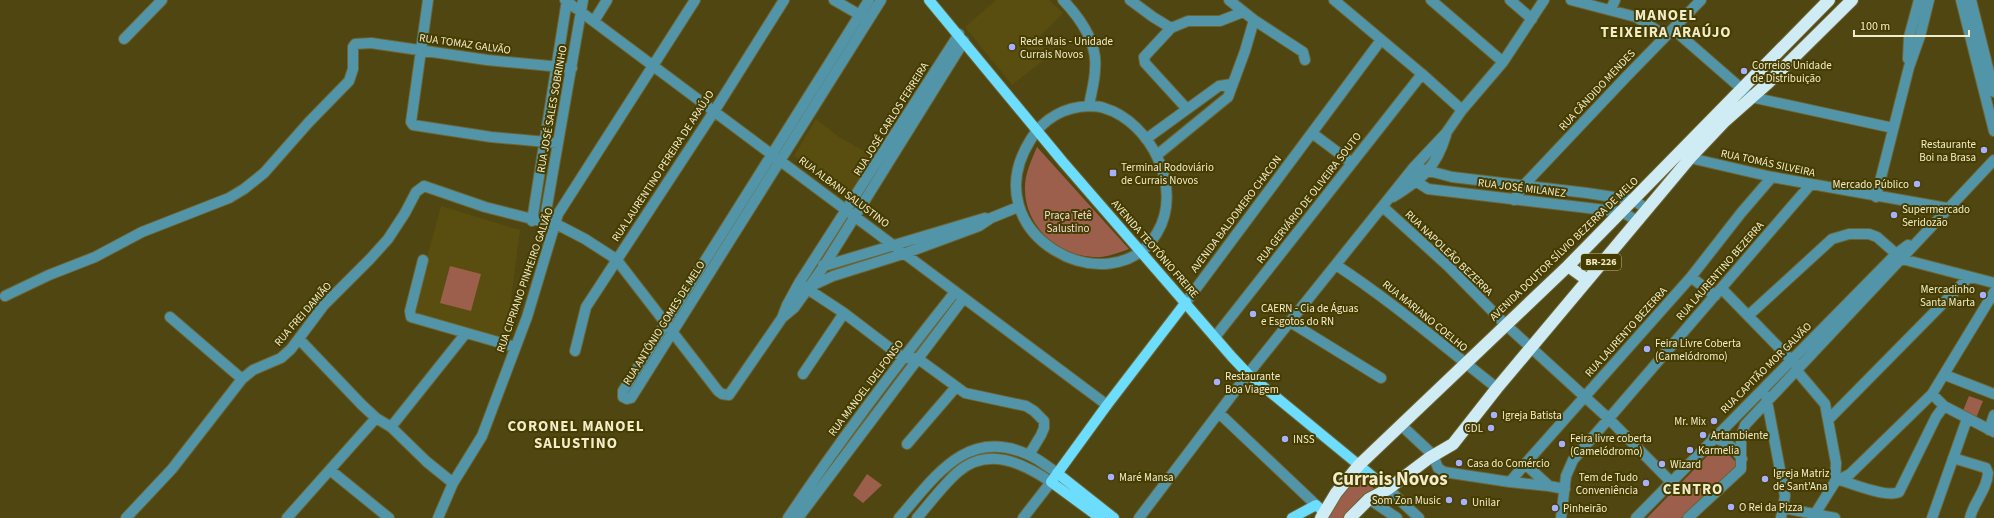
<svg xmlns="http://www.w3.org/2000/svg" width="1994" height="518" font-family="'Source Sans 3',sans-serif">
  <rect width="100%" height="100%" fill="#504611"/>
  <!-- built -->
  <path fill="#594d0f" d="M996,0H1049L1063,13L1036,40L1050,55L1012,85L965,27Z
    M816,119L839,137L880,160L846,197L794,156Z
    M441,206L520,230L505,344L410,320Z"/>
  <!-- green -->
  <path fill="#9b5f4c" d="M1037,147L1129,249C1118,253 1106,258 1093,257C1058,255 1026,227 1025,191C1024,176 1031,161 1037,147Z
    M450,266L481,274L471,311L440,303Z
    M1969,396L1983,401L1976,418L1962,413Z
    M1720,446L1739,465V468L1681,518H1647L1716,447Z
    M867,474L882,485L863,503L853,495Z
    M1360,477L1377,491L1359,499L1343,518H1328C1335,505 1344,482 1360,477Z"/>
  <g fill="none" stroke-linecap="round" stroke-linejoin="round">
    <!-- minor casing -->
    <g stroke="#6d6432" stroke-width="12">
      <path id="minor" d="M428,0L411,122L413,125L491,137L558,143
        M565,0L1107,405
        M834,0L865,18
        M869,0L623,391V397L627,399L631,398L881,0
        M1063,0C1080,18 1098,42 1095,69C1095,81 1091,93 1089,106
        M1130,0L1153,17L1171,28
        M1229,0L1254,20L1303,52L1305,60
        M1334,0L1422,74L1462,110
        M1431,0L1503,62
        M1510,0L1532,19
        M1571,0L1636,17L1666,36
        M1961,0L1994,131
        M1971,0L1994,92
        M1611,9L1615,0
        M594,21L607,0
        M1673,29L1751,97L1893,128
        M124,39L162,0
        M1908,59L1909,37L1919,0
        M1089,106C1093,106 1099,106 1104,108C1151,122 1184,189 1157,233C1112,308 970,235 1031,139C1044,118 1065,107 1089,106Z
        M1187,109L1145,63L1144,57L1171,28L1188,21H1220L1243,12
        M1312,133L1352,163
        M1146,139L1219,86L1232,84
        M1686,154L1690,158L1772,177L1947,208
        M1157,155L1228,97L1245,51L1254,20
        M1414,167L1452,177L1587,193L1633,200L1647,209
        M1412,170L1417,182L1428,189L1622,212L1636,220
        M1393,197C1422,179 1436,168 1446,135
        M1876,197L1909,67L1920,36L1929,0
        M1514,200L1523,186L1626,77L1701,0
        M1383,207L1448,266L1505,324L1608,418L1671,482
        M532,221L567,0
        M544,223L583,0
        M423,260L410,311L411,317L515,347
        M823,265L824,266L985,218
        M1336,265C1393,302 1443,346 1497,388
        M1691,277L1715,296
        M803,286L844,313L903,358H917L965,393L1026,406L1034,411L1044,421V428L1041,435L1029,455
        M811,286L833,276L906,253L979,226L991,218L1018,207
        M1722,289L1795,364
        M5,296L49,275L95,257L142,232L229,198L244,189L264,173L309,122L349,81L353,69V47L355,44L371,43L487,60L572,68
        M1186,302L1381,40
        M1749,315L1832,239L1849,234H1869L1877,237L1902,259L1994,283
        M170,317L242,379
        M782,318L787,305L799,283L959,34
        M1290,322L1381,378
        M1215,337L1422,74
        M299,339L362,405L376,418L391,427L427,462L453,483
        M575,351L586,307L715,110L784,0
        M1797,371L1825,404L1836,463L1835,482L1815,514
        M803,374L844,313
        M1945,375L1994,394
        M1932,394L1944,406L1994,432
        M1766,396L1785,496L1781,518
        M1219,413L1316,505
        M1828,420L1969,277
        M1401,425L1433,455L1438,468L1444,472L1510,482L1549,486
        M391,427L466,333
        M1989,430L1994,415
        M1713,438C1727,441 1735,448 1742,459
        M907,444L956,387
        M1953,458L1986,468L1988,473C1987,490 1973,503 1970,518
        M330,470L389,518
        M1840,480C1852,484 1888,498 1899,492L1936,417L1944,406
        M1510,482L1525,464
        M1835,482L1850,474L1932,394L1994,292
        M1388,489L1419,518
        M1565,489L1549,486L1525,464L1691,277L1741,213L1772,177
        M1369,499L1397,518
        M1783,508L1835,518
        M126,518L172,469L242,379L253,370L281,358L291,349L324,305L370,259L388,239L405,213L416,192L424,186L485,207L560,226L585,239L616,259L718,391L722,394L729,395L782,318L794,308L824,266L964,41
        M287,518L376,418
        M438,518L453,483L482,436L527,317L558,214L695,0
        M788,518C840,440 896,366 955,292
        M798,518L963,299
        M899,518C935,477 967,426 1029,455C1039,459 1048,467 1057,473
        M917,518C930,503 943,485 958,472C988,446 1023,463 1051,482L1023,518
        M1139,518L1248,374L1414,167L1446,133L1462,110L1503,62L1544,0
        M1561,518L1566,476L1573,460L1811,184
        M1636,518L1896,254L1908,245
        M1688,518L1741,469V437L1745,425L1994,160
        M1932,518L1967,419"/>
    </g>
    <!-- major casing -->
    <g stroke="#6d6432" stroke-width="12">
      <path id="major" d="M929,0L1063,162L1232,357L1248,374L1388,489
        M1057,473L1114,518
        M1100,518L1051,482L1107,405L1186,302
        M1292,518L1316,505L1324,512"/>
    </g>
    <!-- highway casing -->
    <g stroke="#6d6432" stroke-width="14">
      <path id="highway" d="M1568,266L1586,279
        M1321,518L1336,493L1359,465L1568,266L1829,0
        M1350,518L1369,499L1388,489L1429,458L1453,444L1497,388L1690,158L1725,121L1768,83L1852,0"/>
    </g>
    <!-- minor -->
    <use href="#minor" stroke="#5295a8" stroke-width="10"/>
    <!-- major -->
    <use href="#major" stroke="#6dddfd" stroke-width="10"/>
    <!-- highway -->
    <use href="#highway" stroke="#cfecf5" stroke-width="12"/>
  </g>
  <!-- markers -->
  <g fill="#a8b0fc" stroke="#453c02" stroke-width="1.5">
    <circle cx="1012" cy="47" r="4"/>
    <circle cx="1744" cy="71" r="4"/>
    <circle cx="1984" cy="150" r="4"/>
    <rect x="1109" y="169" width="8" height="8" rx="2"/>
    <circle cx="1917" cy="184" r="4"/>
    <circle cx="1894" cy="215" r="4"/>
    <circle cx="1983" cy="295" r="4"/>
    <circle cx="1253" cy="314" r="4"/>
    <circle cx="1647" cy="349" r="4"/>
    <circle cx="1217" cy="382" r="4"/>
    <circle cx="1494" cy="415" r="4"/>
    <circle cx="1714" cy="421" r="4"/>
    <circle cx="1491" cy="428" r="4"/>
    <circle cx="1703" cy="435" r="4"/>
    <circle cx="1285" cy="439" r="4"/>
    <circle cx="1562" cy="444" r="4"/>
    <circle cx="1690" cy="450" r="4"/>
    <circle cx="1459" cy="463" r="4"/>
    <circle cx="1662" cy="464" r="4"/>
    <circle cx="1111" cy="477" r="4"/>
    <circle cx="1765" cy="479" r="4"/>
    <circle cx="1646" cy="483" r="4"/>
    <circle cx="1449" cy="500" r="4"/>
    <circle cx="1464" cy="502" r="4"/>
    <circle cx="1731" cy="507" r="4"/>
    <circle cx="1555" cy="508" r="4"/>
  </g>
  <g text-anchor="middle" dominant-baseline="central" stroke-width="4" stroke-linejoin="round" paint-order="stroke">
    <!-- shield labels -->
    <rect fill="#453c02" stroke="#beb78e" stroke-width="1" x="1581" y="254" width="40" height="16" rx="3"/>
    <g font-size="10" font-weight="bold" fill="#f2ecca">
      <text x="1601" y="262">BR-226</text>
    </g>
    <!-- poi labels -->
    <g font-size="11" fill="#f2ecca" stroke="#453c02" text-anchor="start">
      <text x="1020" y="41">Rede Mais - Unidade<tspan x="1020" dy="13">Currais Novos</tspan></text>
      <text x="1752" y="65">Correios Unidade<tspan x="1752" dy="13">de Distribuição</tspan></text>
      <text x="1976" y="144" text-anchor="end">Restaurante<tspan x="1976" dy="13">Boi na Brasa</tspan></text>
      <text x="1121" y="167">Terminal Rodoviário<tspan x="1121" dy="13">de Currais Novos</tspan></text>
      <text x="1909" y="184" text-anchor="end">Mercado Público</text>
      <text x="1902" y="209">Supermercado<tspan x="1902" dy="13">Seridozão</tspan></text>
      <text x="1975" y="289" text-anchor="end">Mercadinho<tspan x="1975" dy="13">Santa Marta</tspan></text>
      <text x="1261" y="308">CAERN - Cia de Águas<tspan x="1261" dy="13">e Esgotos do RN</tspan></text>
      <text x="1655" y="343">Feira Livre Coberta<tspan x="1655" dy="13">(Camelódromo)</tspan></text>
      <text x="1225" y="376">Restaurante<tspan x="1225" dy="13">Boa Viagem</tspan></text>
      <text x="1502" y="415">Igreja Batista</text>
      <text x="1706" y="421" text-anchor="end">Mr. Mix</text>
      <text x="1483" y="428" text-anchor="end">CDL</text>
      <text x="1711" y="435">Artambiente</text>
      <text x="1570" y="438">Feira livre coberta<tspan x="1570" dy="13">(Camelódromo)</tspan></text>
      <text x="1293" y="439">INSS</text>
      <text x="1698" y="450">Karmelia</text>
      <text x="1467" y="463">Casa do Comércio</text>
      <text x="1670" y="464">Wizard</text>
      <text x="1773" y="473">Igreja Matriz<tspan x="1773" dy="13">de Sant'Ana</tspan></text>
      <text x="1119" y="477">Maré Mansa</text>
      <text x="1638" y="477" text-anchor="end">Tem de Tudo<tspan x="1638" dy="13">Conveniência</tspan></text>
      <text x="1441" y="500" text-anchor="end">Som Zon Music</text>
      <text x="1472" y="502">Unilar</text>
      <text x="1739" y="507">O Rei da Pizza</text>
      <text x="1563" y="508">Pinheirão</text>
    </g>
    <!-- street labels -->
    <g font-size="11" fill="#f2ecca" stroke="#453c02">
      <text transform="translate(465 44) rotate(8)">RUA TOMAZ GALVÃO</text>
      <text transform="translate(1597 90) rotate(-47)">RUA CÂNDIDO MENDES</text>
      <text transform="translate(552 109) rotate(-80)">RUA JOSÉ SALES SOBRINHO</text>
      <text transform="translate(891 119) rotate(-58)">RUA JOSÉ CARLOS FERREIRA</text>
      <text transform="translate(1768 163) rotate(12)">RUA TOMÁS SILVEIRA</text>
      <text transform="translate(663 166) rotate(-57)">RUA LAURENTINO PEREIRA DE ARAÚJO</text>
      <text transform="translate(1522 188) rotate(7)">RUA JOSÉ MILANEZ</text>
      <text transform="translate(844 192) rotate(37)">RUA ALBANI SALUSTINO</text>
      <text transform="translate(1309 198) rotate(-52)">RUA GERVÁRIO DE OLIVEIRA SOUTO</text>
      <text transform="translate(1236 214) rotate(-53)">AVENIDA BALDOMERO CHACON</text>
      <text transform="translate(1155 249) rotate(49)">AVENIDA TEOTÔNIO FREIRE</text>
      <text transform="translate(1564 249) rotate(-44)">AVENIDA DOUTOR SÍLVIO BEZERRA DE MELO</text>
      <text transform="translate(1449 253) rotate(44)">RUA NAPOLEÃO BEZERRA</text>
      <text transform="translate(1720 271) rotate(-49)">RUA LAURENTINO BEZERRA</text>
      <text transform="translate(525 280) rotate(-71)">RUA CIPRIANO PINHEIRO GALVÃO</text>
      <text transform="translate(303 314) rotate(-49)">RUA FREI DAMIÃO</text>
      <text transform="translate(1425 316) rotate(39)">RUA MARIANO COELHO</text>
      <text transform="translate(664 323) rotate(-58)">RUA ANTÔNIO GOMES DE MELO</text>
      <text transform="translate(1626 332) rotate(-48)">RUA LAURENTO BEZERRA</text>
      <text transform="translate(1766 368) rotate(-45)">RUA CAPITÃO MOR GALVÃO</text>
      <text transform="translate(866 388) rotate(-53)">RUA MANOEL IDELFONSO</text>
    </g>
    <!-- park labels -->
    <g font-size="11" fill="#f3ddd6" stroke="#453c02">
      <text x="1068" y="215">Praça Tetê<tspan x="1068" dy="13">Salustino</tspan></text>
    </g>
    <!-- district labels -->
    <g font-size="15" font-weight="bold" letter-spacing="1" fill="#f2ecca" stroke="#453c02">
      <text x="1666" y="15">MANOEL<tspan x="1666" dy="17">TEIXEIRA ARAÚJO</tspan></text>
      <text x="576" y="426">CORONEL MANOEL<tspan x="576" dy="17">SALUSTINO</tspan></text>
      <text x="1693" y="489">CENTRO</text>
    </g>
    <!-- town labels -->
    <g font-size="19" font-weight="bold" fill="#f2ecca" stroke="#453c02">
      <text x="1390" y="479">Currais Novos</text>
    </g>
  </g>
  <!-- scale -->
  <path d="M1854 30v6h115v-6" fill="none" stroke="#f2ecca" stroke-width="2"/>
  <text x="1860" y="30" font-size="12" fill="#f2ecca" stroke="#453c02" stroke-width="3" paint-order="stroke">100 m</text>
</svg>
